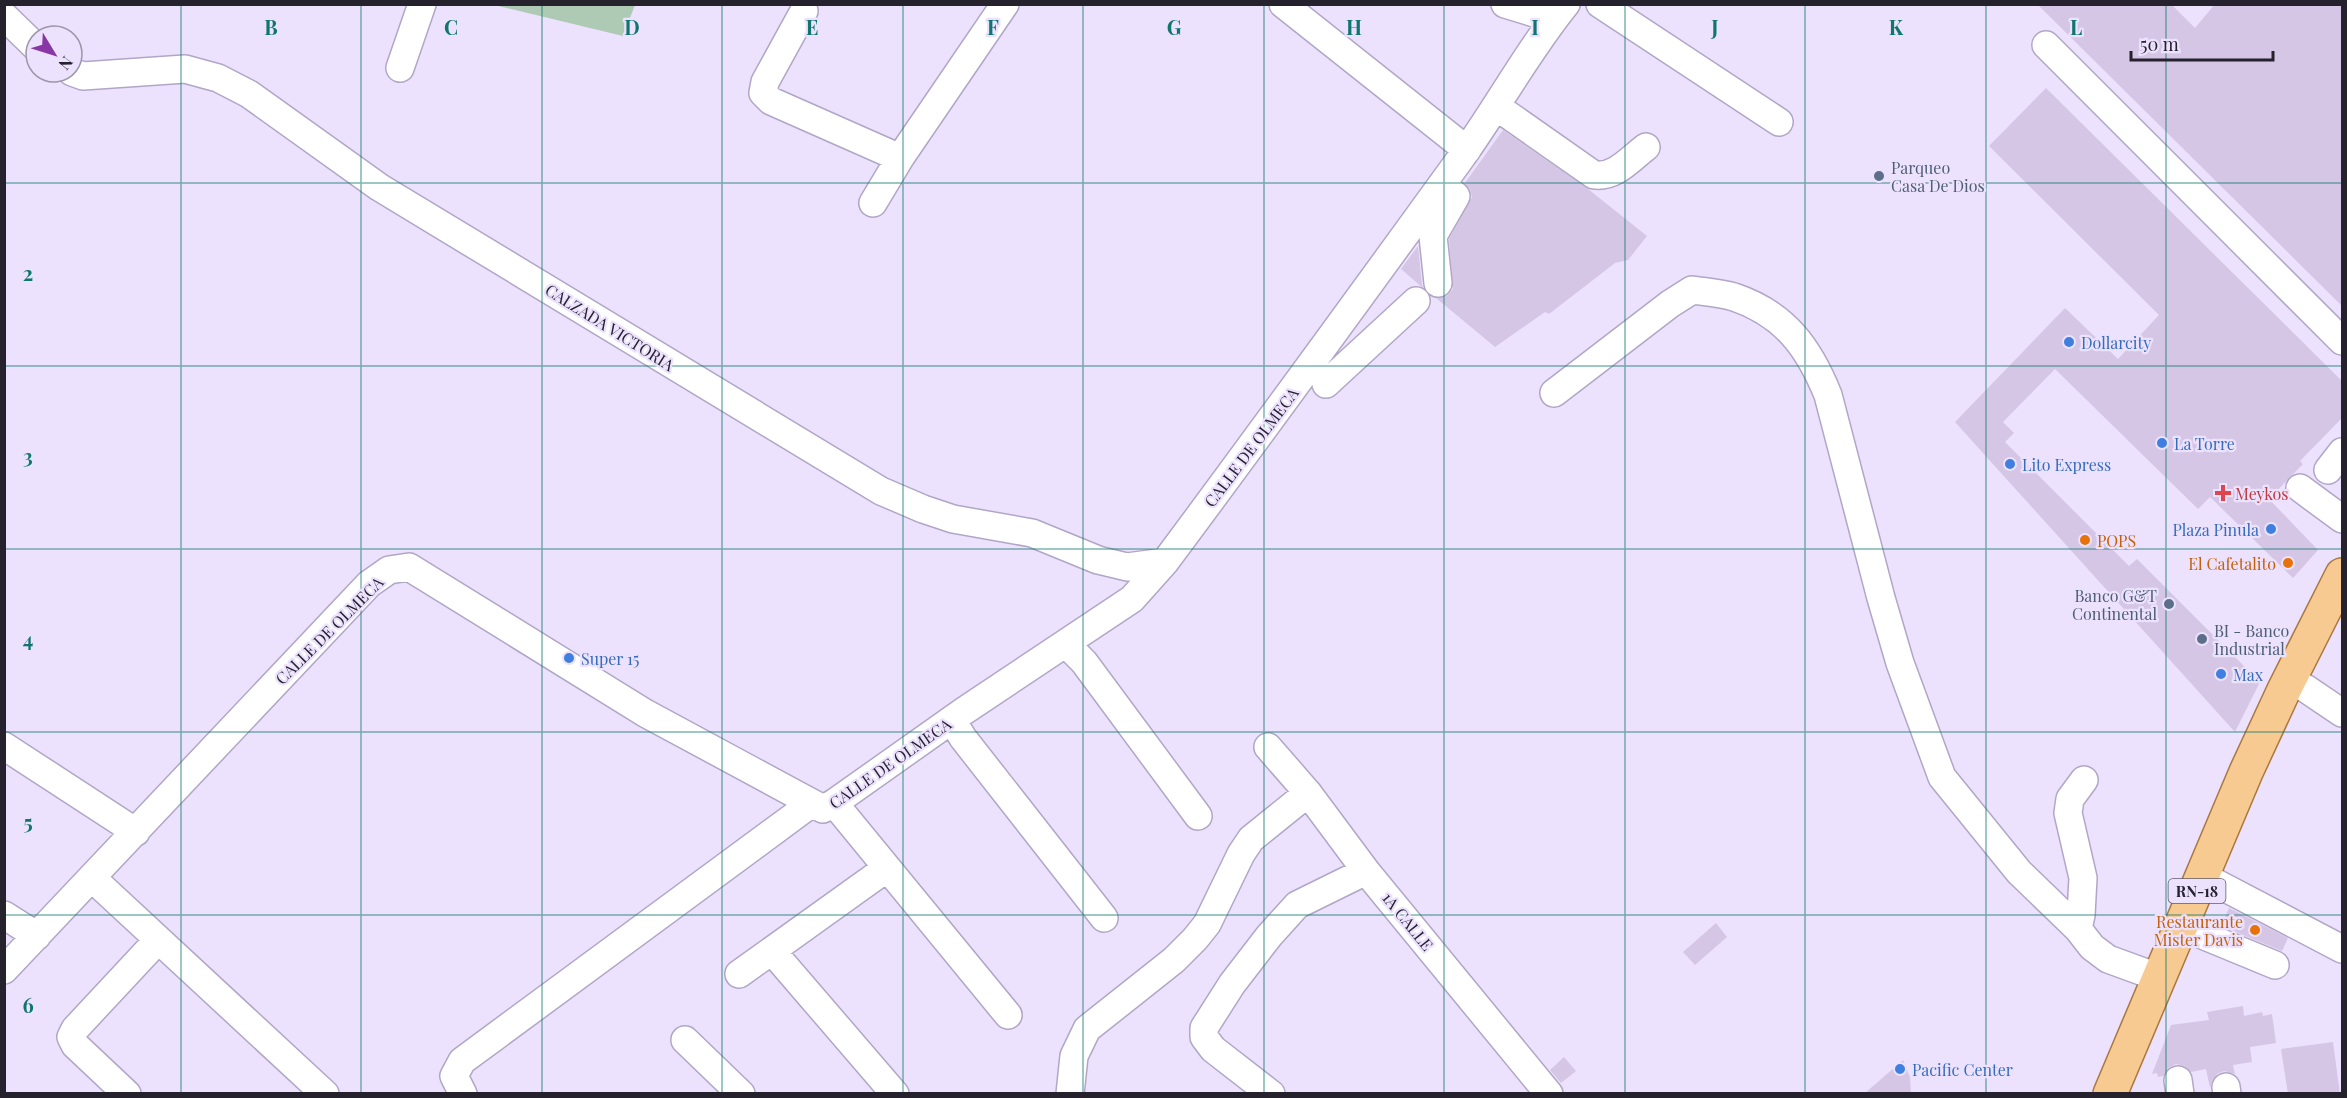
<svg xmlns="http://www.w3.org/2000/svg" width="2347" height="1098" font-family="'Playfair Display',serif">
  <rect width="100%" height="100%" fill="#ece2fd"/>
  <!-- green -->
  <path fill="#aecab4" d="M494,5L635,4V5L623,36Z"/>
  <!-- building -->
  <path fill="#d5c6e6" d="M2037,4H2171L2195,28L2215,4H2343V307Z
    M2046,88L2343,382V417L2300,461L2303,464L2269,499L2318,550L2293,578L2210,497L2198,509L2055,369L2003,422L2014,433L2005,442L2129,566L2137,559L2260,682L2235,732L1955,422L2065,308L2118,359L2159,315L1989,146Z
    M1503,130L1588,189L1647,236L1628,260L1615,263L1549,314L1545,312L1495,347L1436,298L1447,296L1453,289L1449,239L1472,197L1470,189L1465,183Z
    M1418,246L1422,285L1423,288L1401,269Z
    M2229,908L2288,938L2282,951L2221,926Z
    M1716,923L1727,937L1695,965L1683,952Z
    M2243,1006L2244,1016L2262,1012L2263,1016L2272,1014L2276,1043L2250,1047L2252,1062L2233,1065L2235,1074L2224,1071L2217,1074L2212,1081L2210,1088L2206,1069L2191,1072L2184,1066L2176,1064L2168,1068L2163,1076L2158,1077L2157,1073L2152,1074L2171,1025L2209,1020L2207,1012Z
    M2333,1042L2340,1094H2288L2281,1049Z
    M1564,1057L1576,1071L1561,1083L1550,1070Z
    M1903,1060L1910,1077L1911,1094H1864Z"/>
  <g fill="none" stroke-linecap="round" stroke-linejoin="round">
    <!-- minor casing -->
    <g stroke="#b1a6c6" stroke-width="30">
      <path id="minor" d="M1283,4L1467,150
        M1505,4L1554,19
        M1600,4L1779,122
        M804,11L765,82L763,93L771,101L900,158
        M4,16L36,47
        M2046,45L2342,341
        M400,68L422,4
        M72,72L83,76L185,69L218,78L249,94L379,187L881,491L923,509L953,519L1032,533L1098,560L1127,567L1165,562
        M1497,107L1594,175C1615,178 1630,159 1646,147
        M873,203L900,158L1005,4
        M1438,283L1433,236L1456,196L1442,184
        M1326,384L1416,301
        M1554,393L1670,304L1692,290C1706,292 1721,293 1734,297C1785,314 1809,348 1828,395L1881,598L1900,663L1942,777L2019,872L2078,929L2092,947L2108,959L2160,978
        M2328,470L2342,452
        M2300,488L2342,519
        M1066,644L1084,662L1198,816
        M2305,688L2342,713
        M952,720L963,738L1104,918
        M4,746L136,832
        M1268,747L1308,793L1366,871L1549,1094
        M834,803L1008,1015
        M92,878L325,1094
        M2216,883L2342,949
        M4,915L37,936
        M2078,929L2081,915L2083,878L2068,813L2070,799L2084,780
        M2195,932L2275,965
        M772,951L895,1094
        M4,970L369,584L389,570L409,567L645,713L823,809L834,803L964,711L1132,599L1165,562C1265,428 1363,293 1461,158C1497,108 1527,52 1566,4
        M739,974L887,868
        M685,1040L741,1094
        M2178,1080L2180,1094
        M2226,1087L2227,1094
        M127,1094L75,1045L71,1037L75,1029L158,940
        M463,1094L454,1076L462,1061L812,803
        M1070,1094L1074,1056L1087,1029L1174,960L1195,939L1207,924L1241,854L1251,839L1308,793
        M1271,1094L1213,1049L1204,1037V1028L1232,984L1269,936L1297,905L1366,871"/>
    </g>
    <!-- major casing -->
    <g stroke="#aa773f" stroke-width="36">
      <path id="major" d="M2110,1094L2246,772L2284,690L2342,575"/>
    </g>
    <!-- minor -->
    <use href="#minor" stroke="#fff" stroke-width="27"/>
    <!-- major -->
    <use href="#major" stroke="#f7ca91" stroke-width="33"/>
  </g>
  <!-- grid -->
  <path fill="none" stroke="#0f766e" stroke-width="1.5" stroke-opacity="0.55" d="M181,4V1094M361,4V1094M542,4V1094M722,4V1094M903,4V1094M1083,4V1094M1264,4V1094M1444,4V1094M1625,4V1094M1805,4V1094M1986,4V1094M2166,4V1094M4,183H2342M4,366H2342M4,549H2342M4,732H2342M4,915H2342"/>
  <!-- markers -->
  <g fill="#5c6f8a" stroke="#ece2fd" stroke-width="2">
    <circle cx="1879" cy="176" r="6"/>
    <circle cx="2169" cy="604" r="6"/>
    <circle cx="2202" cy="639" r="6"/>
  </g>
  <g fill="#3f7fe0" stroke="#ece2fd" stroke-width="2">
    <circle cx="2069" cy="342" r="6"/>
    <circle cx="2162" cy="443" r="6"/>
    <circle cx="2010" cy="464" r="6"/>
    <circle cx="2271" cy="529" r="6"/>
    <circle cx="569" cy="658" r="6"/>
    <circle cx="2221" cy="674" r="6"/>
    <circle cx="1900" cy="1069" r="6"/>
  </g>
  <path fill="#e0444e" stroke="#ece2fd" stroke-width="2" d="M2220 484h6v6h6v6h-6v6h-6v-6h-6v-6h6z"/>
  <g fill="#e8710a" stroke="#ece2fd" stroke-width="2">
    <circle cx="2085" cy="540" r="6"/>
    <circle cx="2288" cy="563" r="6"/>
    <circle cx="2255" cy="930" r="6"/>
  </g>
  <g text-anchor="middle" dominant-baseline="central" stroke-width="4.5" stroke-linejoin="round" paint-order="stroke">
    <!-- shield labels -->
    <rect fill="#ece2fd" stroke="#615b6b" stroke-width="1.5" x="2168.5" y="879" width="57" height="24" rx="4.5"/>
    <g font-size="15" font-weight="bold" fill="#25212d">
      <text x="2197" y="891">RN-18</text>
    </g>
    <!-- service labels -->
    <g font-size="16" fill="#4e5e75" stroke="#ece2fd" text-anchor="start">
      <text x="1891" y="167">Parqueo<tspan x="1891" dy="18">Casa De Dios</tspan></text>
      <text x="2157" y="595" text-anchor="end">Banco G&amp;T<tspan x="2157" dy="18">Continental</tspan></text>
      <text x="2214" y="630">BI - Banco<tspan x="2214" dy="18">Industrial</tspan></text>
    </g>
    <!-- street labels -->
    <g font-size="16" fill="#25212d" stroke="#ece2fd">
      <text transform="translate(610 327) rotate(32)">CALZADA VICTORIA</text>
      <text transform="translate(1251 447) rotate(-53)">CALLE DE OLMECA</text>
      <text transform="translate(329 630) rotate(-45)">CALLE DE OLMECA</text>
      <text transform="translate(890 763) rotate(-35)">CALLE DE OLMECA</text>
      <text transform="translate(1408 921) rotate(51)">1A CALLE</text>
    </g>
    <!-- shop labels -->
    <g font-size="16" fill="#366cbe" stroke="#ece2fd" text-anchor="start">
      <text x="2081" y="342">Dollarcity</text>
      <text x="2174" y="443">La Torre</text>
      <text x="2022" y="464">Lito Express</text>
      <text x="2259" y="529" text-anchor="end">Plaza Pinula</text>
      <text x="581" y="658">Super 15</text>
      <text x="2233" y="674">Max</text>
      <text x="1912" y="1069">Pacific Center</text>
    </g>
    <!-- health labels -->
    <g font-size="16" fill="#be3a42" stroke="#ece2fd" text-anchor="start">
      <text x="2235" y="493">Meykos</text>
    </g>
    <!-- food labels -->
    <g font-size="16" fill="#c56008" stroke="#ece2fd" text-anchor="end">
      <text x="2097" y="540" text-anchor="start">POPS</text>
      <text x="2276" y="563">El Cafetalito</text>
      <text x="2243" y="921">Restaurante<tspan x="2243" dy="18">Mister Davis</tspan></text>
    </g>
  </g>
  <g font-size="20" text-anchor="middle" font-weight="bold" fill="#0f766e" stroke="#ece2fd" stroke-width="4.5" stroke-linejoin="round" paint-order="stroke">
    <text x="271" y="35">B</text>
    <text x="451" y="35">C</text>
    <text x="632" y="35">D</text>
    <text x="812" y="35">E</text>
    <text x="993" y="35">F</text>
    <text x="1174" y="35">G</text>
    <text x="1354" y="35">H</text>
    <text x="1535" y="35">I</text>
    <text x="1715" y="35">J</text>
    <text x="1896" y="35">K</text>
    <text x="2076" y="35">L</text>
    <text x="28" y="281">2</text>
    <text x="28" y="464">3</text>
    <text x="28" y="647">4</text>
    <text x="28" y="830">5</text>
    <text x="28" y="1013">6</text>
  </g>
  <!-- border -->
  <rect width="2347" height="1098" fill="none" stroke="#25212d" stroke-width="12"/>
  <!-- north arrow -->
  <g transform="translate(54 54) rotate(128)"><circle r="28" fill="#ece2fd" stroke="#9c95aa" stroke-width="1.5"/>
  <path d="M0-4.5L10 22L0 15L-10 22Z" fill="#8a37a6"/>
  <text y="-9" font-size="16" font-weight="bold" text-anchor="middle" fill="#25212d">N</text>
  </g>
  <!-- scale -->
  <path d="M2131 51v9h142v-9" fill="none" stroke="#25212d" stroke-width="3"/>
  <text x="2140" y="51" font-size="18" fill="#25212d" stroke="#ece2fd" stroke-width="4.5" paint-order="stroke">50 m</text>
</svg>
